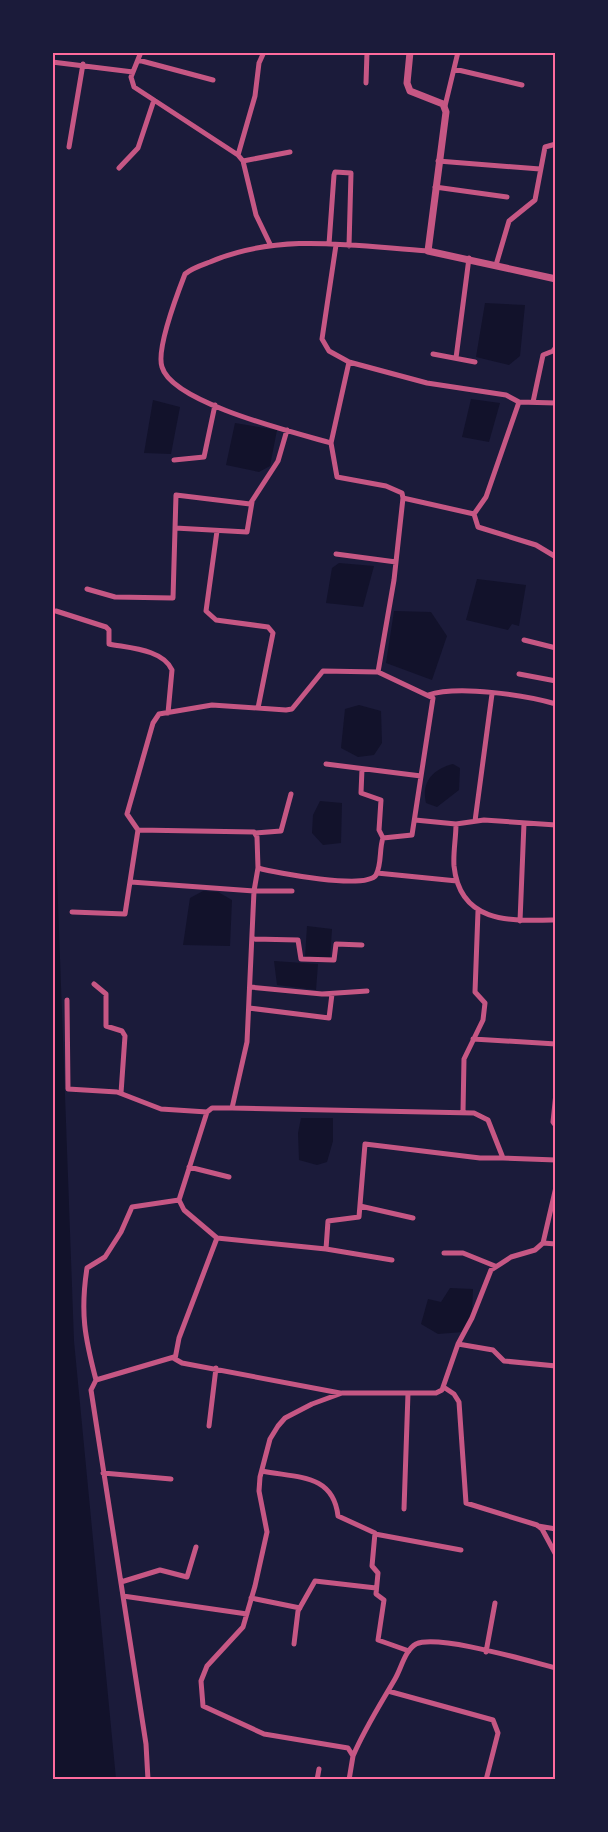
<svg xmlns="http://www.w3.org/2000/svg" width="608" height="1832" font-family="Jost,sans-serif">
  <rect width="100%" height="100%" fill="#1b1b3a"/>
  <!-- water -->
  <path fill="#12122b" d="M485,303L525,305L520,356L509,365L476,357Z
    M471,399L500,403L489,442L462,437Z
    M153,400L180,407L171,454L144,453Z
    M235,423L277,430L270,466L259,472L226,465Z
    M339,563L374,566L363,607L326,603L332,568Z
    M477,579L526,585L519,626L512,624L508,630L466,620Z
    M394,611L431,612L447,636L432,680L386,663Z
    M359,705L381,711L382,743L374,755L358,757L341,748L345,709Z
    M52,739L74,1341L116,1779H53Z
    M453,764L460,768L459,790L437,807L426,803C421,782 433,769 453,764Z
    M320,801L342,803L341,843L323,845L312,833L313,815Z
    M203,891L218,892L232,900L230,946L183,945L190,898Z
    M307,926L332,929L330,959L305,958Z
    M274,961L318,964L316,990L277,985Z
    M301,1118H333V1141L327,1162L317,1165L299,1160L298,1133Z
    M450,1288L473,1289L472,1313L463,1332L438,1334L421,1324L428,1299L441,1302Z"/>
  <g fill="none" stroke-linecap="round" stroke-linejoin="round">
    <!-- minor -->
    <path stroke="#c65784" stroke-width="5" d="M141,52L131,77L134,87L238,155L243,161L256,215L270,244
      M471,52H490
      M138,60L213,80
      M52,62L133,72
      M454,69L522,85
      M366,83L367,52
      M445,106L458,52
      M69,147L83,64
      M238,155L255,96L259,63L264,52
      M243,161L290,152
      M438,161L540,169
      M119,168L138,148L154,100
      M435,187L507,197
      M329,244L334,175L335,172L351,173L349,246
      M336,245L322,339L329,351L349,362
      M496,265L509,221L535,200L545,147L556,144
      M433,354L475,362
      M456,358L469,258
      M533,402L543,355L553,351L556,347
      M331,443L349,362L427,383L506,395L519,402L556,403
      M174,460L204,457L215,405
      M403,498L474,514L486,497L519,402
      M474,514L478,527L536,545L556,557
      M175,528L247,532L252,502
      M217,531L206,611L216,620L268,627L273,633L258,708
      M336,554L396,562
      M87,589L115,597L173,598L176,495L250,504L278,461L287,430
      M56,611L106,627L109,630V644C128,648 163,649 172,670L168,713
      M524,640L556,648
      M378,672L433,698L412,835L383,838C379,849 382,864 376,875C366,890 276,873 258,868L257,837L254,832L138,830L127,814L153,723L159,714L212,705L286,710L292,709L323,671L378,672L394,580L403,498L402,493L386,486L337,477L331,443C296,433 172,403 162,367C156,349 178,292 185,274C192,268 202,265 210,262C279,232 355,246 428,251
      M519,674L556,681
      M428,695C458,685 525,695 556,704
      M326,764L421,776
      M362,769L361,793L381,800L379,830L383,838
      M415,820L456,824C456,838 453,852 454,866C460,924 511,921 556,920
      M475,821L492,694
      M456,824L484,820L556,825
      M255,833L281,831L291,794
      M377,873L457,881
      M131,882L254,891H292
      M72,912L125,914L138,830
      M520,921L524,823
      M252,939L298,940L301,959L334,960L336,944L362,945
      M94,984L106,994V1026L122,1031L125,1036L121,1093
      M250,987L322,994L367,991
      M67,1000L68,1089L117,1092L161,1109L207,1112
      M249,1008L329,1018L332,994
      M473,1039L556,1044
      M556,1093L553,1122L556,1126
      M232,1108L247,1042L254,891L258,868
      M463,1112L464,1059L483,1020L485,1003L475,992L478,911
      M189,1167L229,1177
      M360,1206L413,1218
      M217,1238L326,1249L328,1221L359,1217L365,1144L480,1158H503
      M543,1243L556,1244
      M326,1249L392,1260
      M444,1253H463L495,1266
      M458,1344L493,1350L504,1361L556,1366
      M96,1380C85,1338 80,1313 87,1268L105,1257L121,1232L132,1207L179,1200
      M445,1388L454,1394L459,1402L466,1503L537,1525L542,1529L556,1555
      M340,1393L182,1363L175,1359L179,1338L217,1238L184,1210L179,1200L207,1112L212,1108H232L474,1113L488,1120L503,1158L556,1160
      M209,1426L216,1368
      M262,1471C296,1478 333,1473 338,1516L375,1533L372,1566L378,1573L376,1594L384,1600L378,1640L409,1651
      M103,1473L171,1479
      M404,1509L408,1393
      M538,1526L556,1529
      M375,1534L461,1550
      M121,1582L160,1570L187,1577L196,1547
      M123,1596L247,1614
      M251,1598L300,1608
      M294,1644L298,1611L315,1581L376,1588
      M486,1652L495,1603
      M388,1691L493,1720L498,1733L486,1780
      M353,1756C365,1728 380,1705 395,1679C401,1669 405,1650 416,1644C438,1634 528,1661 556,1668
      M148,1780L146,1744L91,1390L96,1380L174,1357
      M317,1780L319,1769
      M349,1780L353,1756L348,1748L264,1734L203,1706L201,1681L207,1666L243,1627L255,1586L267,1532L259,1491L260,1477L270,1439L278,1426L285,1418L312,1404L342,1393H436L442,1390L458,1344L472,1318L491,1270L511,1257L535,1250L543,1243L556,1187"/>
    <!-- tertiary -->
    <path stroke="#c65784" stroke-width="7" d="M410,52L407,83L410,91L443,104L446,112L428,251L556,279"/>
  </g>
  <!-- border -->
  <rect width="608" height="1832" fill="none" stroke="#1b1b3a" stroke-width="108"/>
  <rect x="54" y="54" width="500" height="1724" fill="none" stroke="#ff6b9d" stroke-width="2"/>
</svg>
